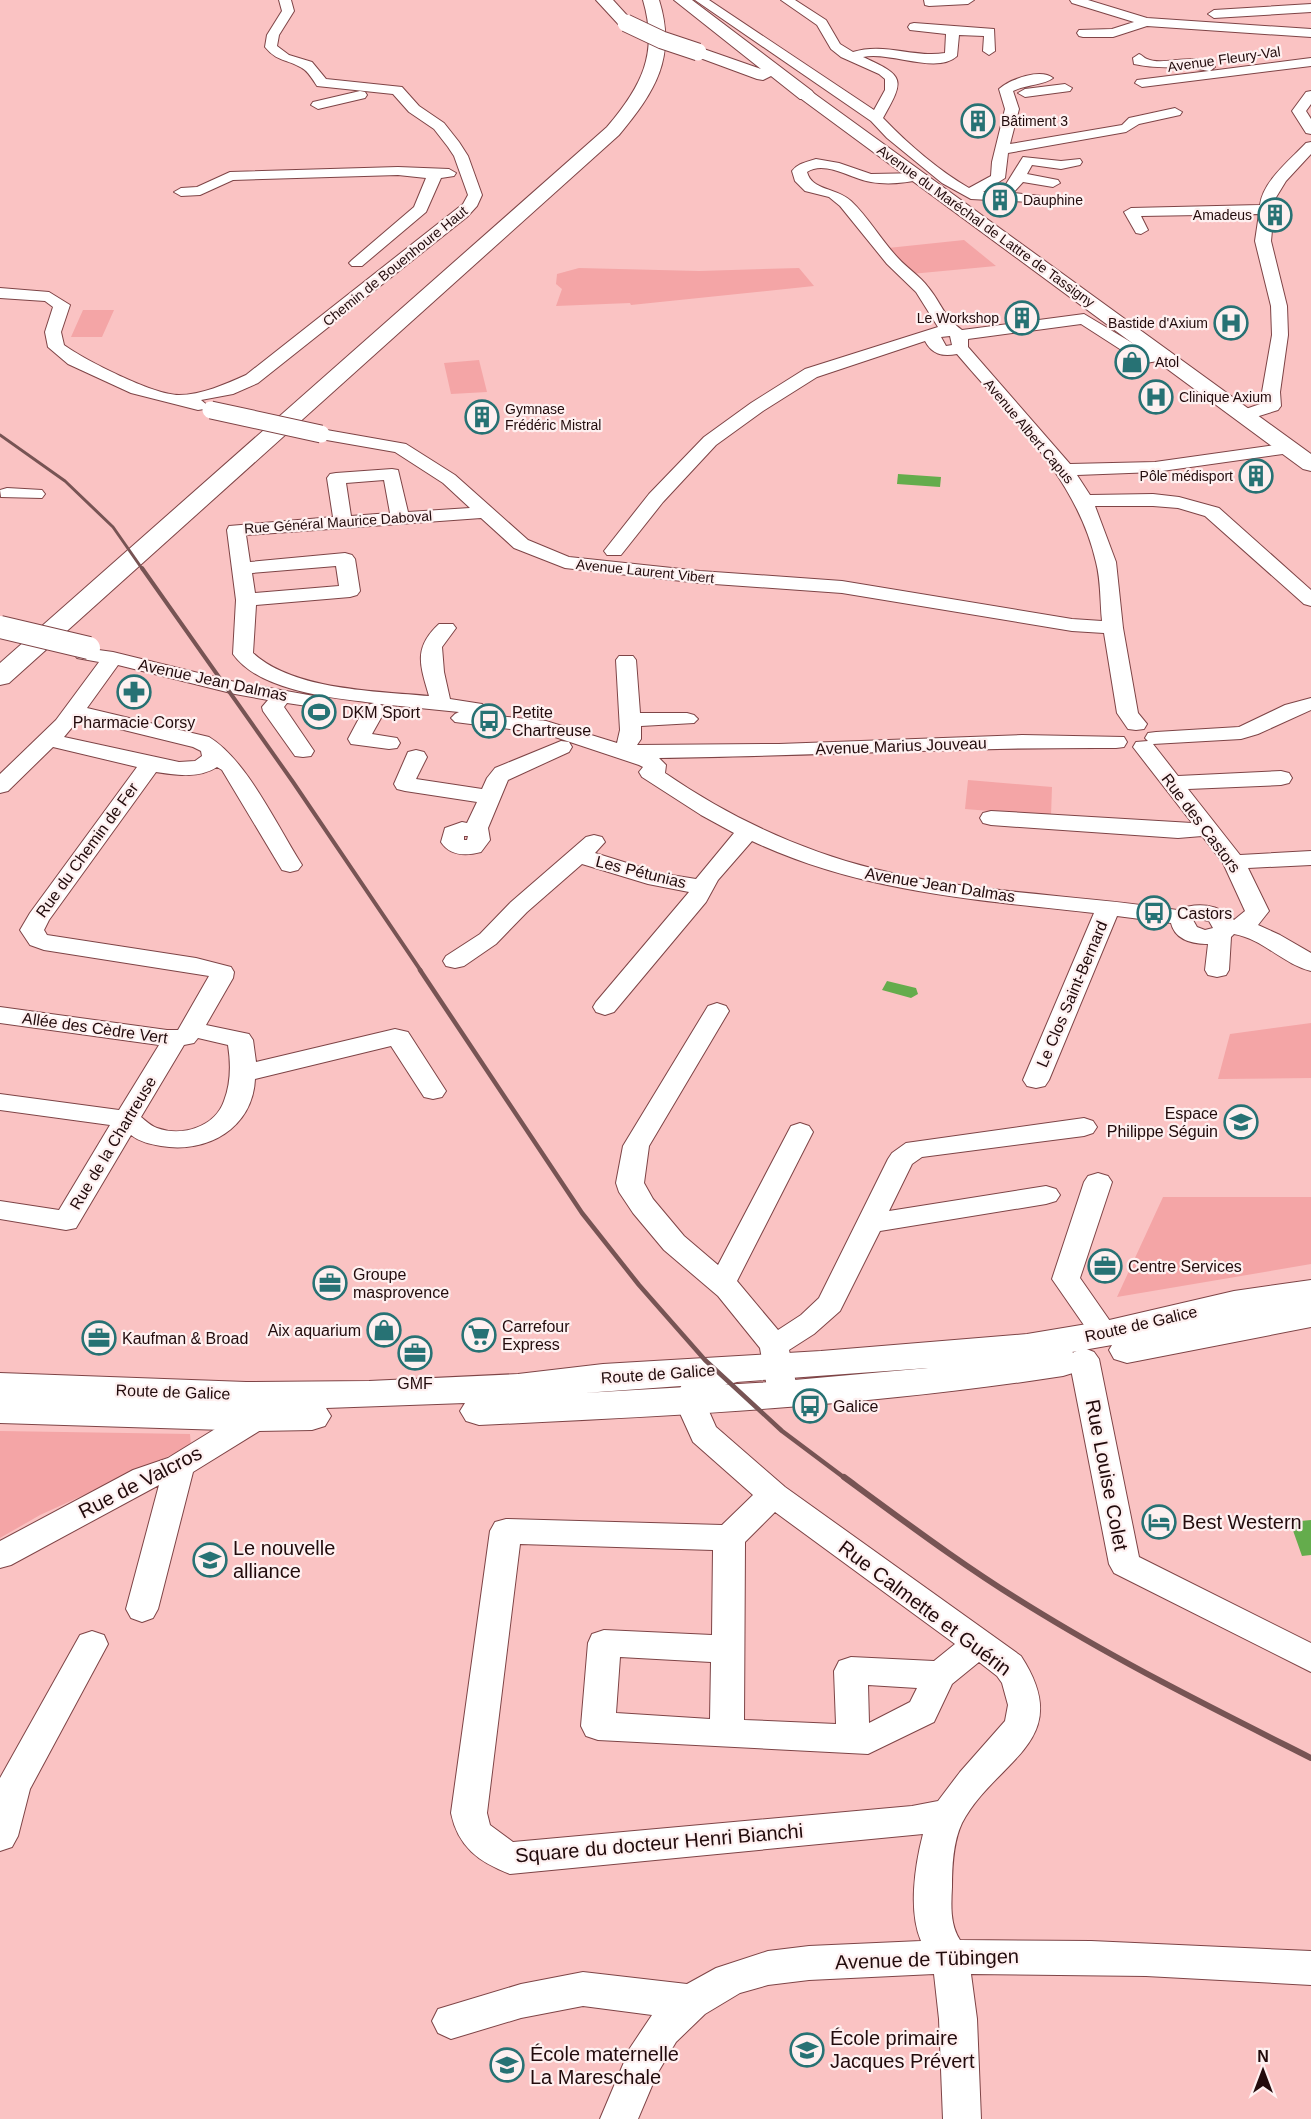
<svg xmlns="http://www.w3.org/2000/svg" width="1311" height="2119" font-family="Helvetica,sans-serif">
  <rect width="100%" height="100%" fill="#fac3c3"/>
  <!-- green -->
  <path fill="#f4a5a6" d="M964,240L996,266L911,274L888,248Z
    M579,268L699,271L799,268L814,286L631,305L630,303L556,306L562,289L556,284L557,274Z
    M83,310H114L102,337H71Z
    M479,360L487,392L451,394L444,363Z
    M968,780L1052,787L1051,816L965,809Z
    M1311,1023V1078L1218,1079L1230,1034Z
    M1163,1197H1311V1264L1117,1297Z
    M0,1431L190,1434L191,1446L40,1515L0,1538Z"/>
  <!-- water -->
  <path fill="#64ac4c" d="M898,474L941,477L940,487L897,484Z
    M887,981L916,988L918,994L911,998L882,990Z
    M1311,1520V1555L1302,1556L1290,1522Z"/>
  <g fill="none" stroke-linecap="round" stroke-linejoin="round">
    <!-- minor casing -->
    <g stroke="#7e4446" stroke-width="2">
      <path id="minor" d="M279,0H291L294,11L279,35L277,46L289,55L312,62L326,79L402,87L419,106L444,123L459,142L468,156L482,195L477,206L467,217L258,383L233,394L201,400L207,405L204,409L198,410L131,393L68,364L48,347L45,332L53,307L45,301L0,298V288L49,292L70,305L61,332L64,345C85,360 153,395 179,395C201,395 226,384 246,375L463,204L468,195L454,156L448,147L434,129L409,112L393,94L317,86C313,80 308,71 302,68C287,59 277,62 265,47L267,35L282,11Z
        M695,0H709L874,110L885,90V79L879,74L841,57L831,49L817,25L781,0H795L826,20L840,44L853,52C884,42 913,58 945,53L946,34L910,30L908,27L910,24L914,23L994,29L995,51L989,55L983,51L984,36L959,35L957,56C937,75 890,51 863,57C905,76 905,79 883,118C908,144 938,170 969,188L991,176L992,162L1005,109L999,89C1010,79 1041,68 1053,78C1044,85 1025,85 1013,91L1019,109L1010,144L1122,125L1129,118L1175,108L1182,112L1180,115L1139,124L1126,132L1008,153L1005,178L983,192H1005L1003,189L1023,157L1061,161L1080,159L1082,162L1080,165L1061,169L1032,165L1027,174L1058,180L1060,183L1053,187L1023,182L1013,193L1050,197L1052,200L1050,203L971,199L942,183L887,138L871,121Z
        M924,0H974L968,4L929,6L925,5Z
        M1070,0H1088L1147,18L1311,29V37L1147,26L1113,37H1083L1079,36L1077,33L1079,30L1112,29L1134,22L1072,3Z
        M1311,4V12L1214,18L1208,14L1214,10Z
        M1139,54C1142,55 1144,58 1147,59C1165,67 1197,50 1215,67L1210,71L1311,58V66L1142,87L1135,83L1137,80L1209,71C1184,65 1159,70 1134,64L1133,58Z
        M1065,84L1072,88L1070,91L1025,97L1018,93L1025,89Z
        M360,91L365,92L367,95L365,98L318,109L311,105L313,102Z
        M1311,91V104L1306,111L1311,119V134L1306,133L1292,111L1306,92Z
        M1311,142V154L1286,181L1275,199L1271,241L1287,306L1288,335L1280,392L1281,406L1278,410L1243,421L1237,420L1234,416L1237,412L1263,403L1262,392L1272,335L1271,306L1255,241L1259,214L1141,216L1148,230L1141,234L1136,233L1124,212L1131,208L1260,205C1263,181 1290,160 1306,143Z
        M816,159L839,163L871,174L923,173L925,176L923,179C906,183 888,185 871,182C851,179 825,160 807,172C812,191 836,187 851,201C869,218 881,240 898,258C907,268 920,276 928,287C942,304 943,316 962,330L1084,314L1149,353L1169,351L1171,355L1169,359L1146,363L1140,362L1081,324L968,339V347L1070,464L1155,462L1290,443L1296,444L1299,448L1296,452L1290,453L1155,472L1077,475L1090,495L1153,494L1179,497L1219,508L1311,590V606L1304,604L1205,516L1178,508L1153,506H1095L1116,562L1123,628L1138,713L1147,724L1144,729L1136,730L1128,729L1117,713L1104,633L1072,631L842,593L700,583L565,568L514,548L481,518L246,535L250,562L345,553L352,555L355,559L360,591L357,595L350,597L256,605L253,653C293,690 376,691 429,696C420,665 413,648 439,624H453L456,628L442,647L444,672L450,699L482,704L490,712L489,715L546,721L617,743L620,730L616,660L619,656H633L636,660L640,713H687L694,715L698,719L694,723L641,726V739L637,745L779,744L1022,735L1124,737L1127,742L1124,747L1116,748C964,747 811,756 659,758L666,765L665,773C729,817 799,850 875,869C973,894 1077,894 1177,910C1196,902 1219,903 1234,920L1245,911L1223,863L1202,836L1178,838L991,825L983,823L980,818L983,813L991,811L1192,823L1133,747L1136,742L1148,741L1145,738L1148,733L1156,732L1239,727L1285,705L1311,698V710L1258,734L1241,739L1153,744L1178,776L1281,771L1289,773L1292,778L1289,783L1281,785L1188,789L1240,855L1311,851V865L1248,868L1269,911L1258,925L1280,935L1311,953V971C1283,964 1263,939 1234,934L1231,937L1229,970L1226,975L1217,977L1208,975L1205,970L1208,944C1193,944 1175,940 1171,923L1117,916L1049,1080L1045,1086L1036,1088L1027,1086L1023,1080L1094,913C977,900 860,892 752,841L718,880L706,902L614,1012L605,1015L596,1012L593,1007L596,1002L689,892L648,884L582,864L527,912L496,944L464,966L455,968L446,966L443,961L446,956L480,934L511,902L586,837L594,835L602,837L605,842L595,853L659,873L696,879L734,833L701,815L642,777L639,772L643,767L639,765L543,733L455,722L451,718L455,714L459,712L380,704L386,709L372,734L397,738L400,743L397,748L389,749L351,744L348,739L364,709L368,705L374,703C332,698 259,691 233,654L236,600L227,530L229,526L333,517L327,478L330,474L336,473L392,469L398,470L408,512L470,508L443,483L395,452L315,438L312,434L315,430L321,429L406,444L455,475L528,540L569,557L700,571L842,581L1072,619L1102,621C1100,602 1101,581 1096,562C1077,478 1011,418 957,354C942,357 932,354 925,341L817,377L763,411L716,445L663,502L621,555H607L604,551L649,494L704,437L751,403L805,369L938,327L916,292L887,264L840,206L829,197L805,191L795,181L792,171C798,163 807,162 816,159ZM950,336L952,345L946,346L941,337ZM384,480L390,513L351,516L346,483ZM336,566L339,586L255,593L252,573ZM1199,919L1209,921L1213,928L1205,930L1197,927L1193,920Z
        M398,167L449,169L456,173L454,176L441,178L426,212L362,266H352L349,263L352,260L414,207L426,178L398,175L233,180L200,195L181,196L174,192L181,188L197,187L230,172Z
        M7,488L42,490L45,494L42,498L1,497L0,490Z
        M84,648L113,652L235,682L314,696L317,700L314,704L307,706L287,703L284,707L314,751L311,756L303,757L295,756L263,711L262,707L268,700L235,694L118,665L87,708L209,737C247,760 277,826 302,865L298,870L290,872L282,870L222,770L217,767C198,779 176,775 156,772L49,920L44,930L47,935L196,958L231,967L234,972L233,978L206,1025L249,1034L253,1040L256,1062L395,1029L408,1032L446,1091L442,1097L433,1099L424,1097L391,1046L255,1079C253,1128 207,1154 161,1146C150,1144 140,1142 131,1135L76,1228L66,1230L0,1219V1201L59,1210L110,1125L0,1110V1094L119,1110L159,1045L0,1023V1007L167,1030H178L209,976L44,950L30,945L20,930L30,913L137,767L53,747L8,791L0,793V774L56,720L99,662L77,658L74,654L77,650ZM79,719L193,747L201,751L202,756L195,761L179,762L64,737ZM198,1038L228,1045C231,1064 231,1083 224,1101C215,1127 182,1137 157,1128C151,1126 146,1121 141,1117L184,1045L194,1043Z
        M561,741L569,742L572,747L569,752L508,780L488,828L490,840L481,852C465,856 450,856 441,842L445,828L462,822L467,823L477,802L405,791L397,789L394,784L408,752L416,750L424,752L427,757L416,779L482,789L487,778L495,768ZM464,836H468L467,840H464Z
        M717,1003L726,1006L729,1011L649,1146L644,1183L653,1199L684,1236L718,1265L791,1126L800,1123L809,1126L813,1132L737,1281L778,1330L801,1315L819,1298L888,1159L892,1153L906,1143L1084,1118L1093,1121L1097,1127L1093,1133L1084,1136L922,1157L912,1164L889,1211L1046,1186L1056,1189L1060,1195L1056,1201L1046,1204L880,1231L840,1311L814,1334L789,1350L798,1393L794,1401L783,1404L772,1401L768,1393L760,1348L718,1296L664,1250L633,1213L619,1192L616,1183L623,1146L705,1011L708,1006Z
        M1098,1173L1108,1176L1112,1182L1080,1278L1119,1334L1115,1341L1105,1344L1095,1341L1052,1279L1084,1182L1088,1176Z
        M1084,1348L1094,1352L1099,1359L1139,1557L1311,1643V1672L1114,1573L1109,1564L1069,1359L1074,1352Z
        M727,1363L737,1366L742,1374L737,1382L709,1389L704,1400L716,1427L785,1487L1021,1656C1077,1742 996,1759 962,1823C953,1842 952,1866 952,1887C951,1905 950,1925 960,1940L1091,1941L1311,1951V1985L1146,1976L971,1974L977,2019L981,2119H943L939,2019L934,1974L809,1980L768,1985L740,1993L705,2014L676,2042L657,2074L638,2119H600L630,2048L652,2015L583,2006L521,2018L451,2039L438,2033L432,2021L438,2009L521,1984L583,1972L687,1984L716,1968L768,1951L809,1946L921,1941C908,1911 915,1865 923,1834L510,1874C479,1862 458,1847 451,1813L490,1531L495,1522L506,1519L722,1525L753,1495L693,1442L674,1400L688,1373ZM775,1512L955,1644L934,1661L851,1657L839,1661L834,1671L836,1724L744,1720L745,1542ZM520,1544L713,1550L712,1635L604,1630L592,1634L588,1643L581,1726L586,1736L598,1740L868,1754L934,1722L952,1684L979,1662L997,1676L1002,1683L1008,1705L1005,1721L960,1772L938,1801L912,1806L513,1842L490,1825L487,1813ZM620,1657L711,1662L710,1719L616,1713ZM868,1685L917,1688L910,1702L869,1723Z
        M261,1398L272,1401L276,1409L269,1425L193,1472L158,1609L153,1618L142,1622L131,1618L126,1609L159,1485L11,1565L0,1568V1541L133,1470L168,1458L246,1410L250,1401Z
        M92,1631L104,1635L108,1644L30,1789L18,1836L12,1847L0,1851V1778L80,1635Z"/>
    </g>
    <!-- major casing -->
    <g stroke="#7e4446" stroke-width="2">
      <path id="major" d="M806,90L812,92L1311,454V471L1303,469L800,98L798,95L800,92Z
        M1311,1280V1327L1127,1363L1114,1359L1109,1350L1112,1345L1072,1352L1076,1354L1081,1363L1076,1372L1063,1376C869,1406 675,1416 479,1425L466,1421L460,1411L465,1403L326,1408L331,1416L325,1426L312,1430L258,1431L0,1423V1373L246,1382L369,1381L518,1374L603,1364L821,1351L1027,1334L1105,1321L1234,1291ZM928,1368L772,1382L584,1393Z"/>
    </g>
    <!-- highway casing -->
    <g stroke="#7e4446" stroke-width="2">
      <path id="highway" d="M596,0H613L634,23L632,26H620Z
        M643,0H659C677,57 655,92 619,135L9,683L0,685V663L607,127C641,87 659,54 643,0Z
        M674,0H692L812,91L815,95L812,99H800L771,76L763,80L757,79L692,55L690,52L692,49L698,47L761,69Z"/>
    </g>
    <!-- minor -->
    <use href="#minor" fill="#fff" fill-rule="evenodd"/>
    <!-- major -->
    <use href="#major" fill="#fff" fill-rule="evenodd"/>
    <!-- highway -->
    <use href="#highway" fill="#fff" fill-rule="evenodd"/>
    <!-- rail-far3 -->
    <path stroke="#775454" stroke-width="3" d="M0,435L65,481L113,527L143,570"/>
    <!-- rail-far2 -->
    <path stroke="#775454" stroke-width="4" d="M142,568L293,782L421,971"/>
    <!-- rail-far1 -->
    <path stroke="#775454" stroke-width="4.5" d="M420,970L582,1213L639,1285L705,1360L782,1431L846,1479"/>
    <!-- rail -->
    <path stroke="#775454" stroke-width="6" d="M844,1477C909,1525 973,1573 1042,1614C1129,1667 1220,1712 1311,1758"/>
    <!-- minor-bridge-far1 casing -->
    <g stroke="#7e4446" stroke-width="19" stroke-linecap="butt">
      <path id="minor-bridge-far1" d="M211,410L321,434"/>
    </g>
    <!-- minor-bridge casing -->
    <g stroke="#7e4446" stroke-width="24" stroke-linecap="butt">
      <path id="minor-bridge" d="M0,627L89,648"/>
    </g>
    <!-- highway-bridge casing -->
    <g stroke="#7e4446" stroke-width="19" stroke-linecap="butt">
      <path id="highway-bridge" d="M626,23L662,40L698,52"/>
    </g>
    <!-- minor-bridge-far1 -->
    <use href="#minor-bridge-far1" stroke="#fff" stroke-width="17"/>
    <!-- minor-bridge -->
    <use href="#minor-bridge" stroke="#fff" stroke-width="22"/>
    <!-- highway-bridge -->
    <use href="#highway-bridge" stroke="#fff" stroke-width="17"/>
  </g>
  <!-- icons -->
  <defs>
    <g id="building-ring" transform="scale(1.725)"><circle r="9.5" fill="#fef0f0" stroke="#277274" stroke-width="1.5"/><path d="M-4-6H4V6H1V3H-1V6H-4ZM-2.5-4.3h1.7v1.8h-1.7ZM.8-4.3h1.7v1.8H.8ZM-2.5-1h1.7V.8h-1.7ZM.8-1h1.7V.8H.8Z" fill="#277274"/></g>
    <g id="hospital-ring" transform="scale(1.725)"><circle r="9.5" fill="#fef0f0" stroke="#277274" stroke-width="1.5"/><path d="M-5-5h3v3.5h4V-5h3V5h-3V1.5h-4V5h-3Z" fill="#277274"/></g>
    <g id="shop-ring" transform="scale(1.725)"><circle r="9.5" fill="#fef0f0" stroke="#277274" stroke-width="1.5"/><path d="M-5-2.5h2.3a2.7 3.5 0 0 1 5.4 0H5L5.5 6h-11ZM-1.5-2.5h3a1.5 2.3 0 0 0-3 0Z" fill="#277274"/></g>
    <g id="pharmacy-ring" transform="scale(1.725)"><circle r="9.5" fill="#fef0f0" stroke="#277274" stroke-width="1.5"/><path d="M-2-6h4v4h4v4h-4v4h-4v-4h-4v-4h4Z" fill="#277274"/></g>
    <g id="stadium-ring" transform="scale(1.725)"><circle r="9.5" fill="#fef0f0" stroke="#277274" stroke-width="1.5"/><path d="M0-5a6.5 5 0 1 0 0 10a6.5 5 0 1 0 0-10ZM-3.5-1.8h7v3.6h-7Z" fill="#277274"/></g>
    <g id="bus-ring" transform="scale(1.725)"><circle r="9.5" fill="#fef0f0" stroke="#277274" stroke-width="1.5"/><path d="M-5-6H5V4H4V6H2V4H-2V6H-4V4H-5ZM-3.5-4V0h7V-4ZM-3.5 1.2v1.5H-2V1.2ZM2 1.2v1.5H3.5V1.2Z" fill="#277274"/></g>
    <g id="university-ring" transform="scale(1.725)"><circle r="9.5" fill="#fef0f0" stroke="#277274" stroke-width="1.5"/><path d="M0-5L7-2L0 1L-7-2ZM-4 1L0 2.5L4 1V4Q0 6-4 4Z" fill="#277274"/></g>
    <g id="office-ring" transform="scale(1.725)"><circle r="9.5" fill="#fef0f0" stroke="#277274" stroke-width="1.5"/><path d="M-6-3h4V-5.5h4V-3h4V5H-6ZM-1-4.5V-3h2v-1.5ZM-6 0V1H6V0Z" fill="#277274"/></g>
    <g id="supermarket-ring" transform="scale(1.725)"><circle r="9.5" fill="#fef0f0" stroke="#277274" stroke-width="1.5"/><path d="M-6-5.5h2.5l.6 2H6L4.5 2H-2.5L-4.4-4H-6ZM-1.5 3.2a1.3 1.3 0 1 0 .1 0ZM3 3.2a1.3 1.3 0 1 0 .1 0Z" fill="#277274"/></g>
    <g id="hotel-ring" transform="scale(1.725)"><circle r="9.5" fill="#fef0f0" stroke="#277274" stroke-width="1.5"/><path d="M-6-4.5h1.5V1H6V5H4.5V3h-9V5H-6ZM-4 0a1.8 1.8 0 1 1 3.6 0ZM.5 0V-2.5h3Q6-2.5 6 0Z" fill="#277274"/></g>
    <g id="school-ring" transform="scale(1.725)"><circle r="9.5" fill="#fef0f0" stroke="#277274" stroke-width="1.5"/><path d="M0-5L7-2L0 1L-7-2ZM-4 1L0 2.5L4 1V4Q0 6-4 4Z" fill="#277274"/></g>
  </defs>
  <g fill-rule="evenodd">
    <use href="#building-ring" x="978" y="121"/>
    <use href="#building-ring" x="1000" y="200"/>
    <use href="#building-ring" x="1275" y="215"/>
    <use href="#building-ring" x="1022" y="318"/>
    <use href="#hospital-ring" x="1231" y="323"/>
    <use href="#shop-ring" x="1132" y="362"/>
    <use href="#hospital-ring" x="1156" y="397"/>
    <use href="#building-ring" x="482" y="417"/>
    <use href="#building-ring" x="1256" y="476"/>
    <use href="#pharmacy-ring" x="134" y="692"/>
    <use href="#stadium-ring" x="319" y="712"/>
    <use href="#bus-ring" x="489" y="721"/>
    <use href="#bus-ring" x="1154" y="913"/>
    <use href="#university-ring" x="1241" y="1122"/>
    <use href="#office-ring" x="1105" y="1266"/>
    <use href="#office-ring" x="330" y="1283"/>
    <use href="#shop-ring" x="384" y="1330"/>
    <use href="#supermarket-ring" x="479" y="1335"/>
    <use href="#office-ring" x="99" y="1338"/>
    <use href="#office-ring" x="415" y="1353"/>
    <use href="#bus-ring" x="810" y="1406"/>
    <use href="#hotel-ring" x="1159" y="1522"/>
    <use href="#school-ring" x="210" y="1560"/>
    <use href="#school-ring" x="807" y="2050"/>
    <use href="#school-ring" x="507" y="2065"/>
  </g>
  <g text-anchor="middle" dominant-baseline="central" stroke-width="4.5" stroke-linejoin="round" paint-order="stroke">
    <!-- far-street labels -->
    <g font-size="14" fill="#220b0c" stroke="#fef0f0">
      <text transform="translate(1224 59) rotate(-8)">Avenue Fleury-Val</text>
      <text transform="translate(986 226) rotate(36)">Avenue du Maréchal de Lattre de Tassigny</text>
      <text transform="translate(395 266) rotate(-39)">Chemin de Bouenhoure Haut</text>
      <text transform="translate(1029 431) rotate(50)">Avenue Albert Capus</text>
      <text transform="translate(338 522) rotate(-4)">Rue Général Maurice Daboval</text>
      <text transform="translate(645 571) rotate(6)">Avenue Laurent Vibert</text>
    </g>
    <!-- far-poi labels -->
    <g font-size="14" fill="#220b0c" stroke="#fef0f0" text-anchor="start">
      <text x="1001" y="121">Bâtiment 3</text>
      <text x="1023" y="200">Dauphine</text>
      <text x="1252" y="215" text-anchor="end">Amadeus</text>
      <text x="999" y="318" text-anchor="end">Le Workshop</text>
      <text x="1208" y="323" text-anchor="end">Bastide d'Axium</text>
      <text x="1155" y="362">Atol</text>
      <text x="1179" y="397">Clinique Axium</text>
      <text x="505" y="409">Gymnase<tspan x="505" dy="16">Frédéric Mistral</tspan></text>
      <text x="1233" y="476" text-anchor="end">Pôle médisport</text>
    </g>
    <!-- street labels -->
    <g font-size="16" fill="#220b0c" stroke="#fef0f0">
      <text transform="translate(213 680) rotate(12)">Avenue Jean Dalmas</text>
      <text transform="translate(901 746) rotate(-2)">Avenue Marius Jouveau</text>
      <text transform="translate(1201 823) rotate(53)">Rue des Castors</text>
      <text transform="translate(87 850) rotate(-54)">Rue du Chemin de Fer</text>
      <text transform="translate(641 872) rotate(14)">Les Pétunias</text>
      <text transform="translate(940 885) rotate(9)">Avenue Jean Dalmas</text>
      <text transform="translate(1072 994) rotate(-67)">Le Clos Saint-Bernard</text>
      <text transform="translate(95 1028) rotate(8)">Allée des Cèdre Vert</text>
      <text transform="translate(113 1143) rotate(-59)">Rue de la Chartreuse</text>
      <text transform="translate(1141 1324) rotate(-13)">Route de Galice</text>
      <text transform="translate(658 1374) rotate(-4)">Route de Galice</text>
      <text transform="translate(173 1392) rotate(2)">Route de Galice</text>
    </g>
    <!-- poi labels -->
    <g font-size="16" fill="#220b0c" stroke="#fef0f0" text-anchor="start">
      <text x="342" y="712">DKM Sport</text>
      <text x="512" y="712">Petite<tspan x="512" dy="18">Chartreuse</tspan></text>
      <text x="134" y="722" text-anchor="middle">Pharmacie Corsy</text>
      <text x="1177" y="913">Castors</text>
      <text x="1218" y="1113" text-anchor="end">Espace<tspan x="1218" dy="18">Philippe Séguin</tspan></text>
      <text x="1128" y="1266">Centre Services</text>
      <text x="353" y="1274">Groupe<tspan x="353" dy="18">masprovence</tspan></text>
      <text x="502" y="1326">Carrefour<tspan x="502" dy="18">Express</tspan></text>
      <text x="361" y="1330" text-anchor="end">Aix aquarium</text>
      <text x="122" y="1338">Kaufman &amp; Broad</text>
      <text x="415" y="1383" text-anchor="middle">GMF</text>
      <text x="833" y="1406">Galice</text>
    </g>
    <!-- near-street labels -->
    <g font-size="20" fill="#220b0c" stroke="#fef0f0">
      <text transform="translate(1107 1475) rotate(79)">Rue Louise Colet</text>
      <text transform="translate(140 1482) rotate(-27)">Rue de Valcros</text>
      <text transform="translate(925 1608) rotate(37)">Rue Calmette et Guérin</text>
      <text transform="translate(659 1843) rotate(-5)">Square du docteur Henri Bianchi</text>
      <text transform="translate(927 1959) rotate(-2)">Avenue de Tübingen</text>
    </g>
    <!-- near-poi labels -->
    <g font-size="20" fill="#220b0c" stroke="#fef0f0" text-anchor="start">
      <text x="1182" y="1522">Best Western</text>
      <text x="233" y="1548">Le nouvelle<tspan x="233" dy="23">alliance</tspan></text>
      <text x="830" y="2038">École primaire<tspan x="830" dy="23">Jacques Prévert</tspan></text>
      <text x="530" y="2054">École maternelle<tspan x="530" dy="23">La Mareschale</tspan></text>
    </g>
  </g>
  <!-- north arrow -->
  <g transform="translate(1263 2071)" stroke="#fef0f0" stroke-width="4.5" paint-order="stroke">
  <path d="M0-4.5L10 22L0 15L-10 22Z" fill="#220b0c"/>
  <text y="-9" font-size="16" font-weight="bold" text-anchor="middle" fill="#220b0c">N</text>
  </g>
</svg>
